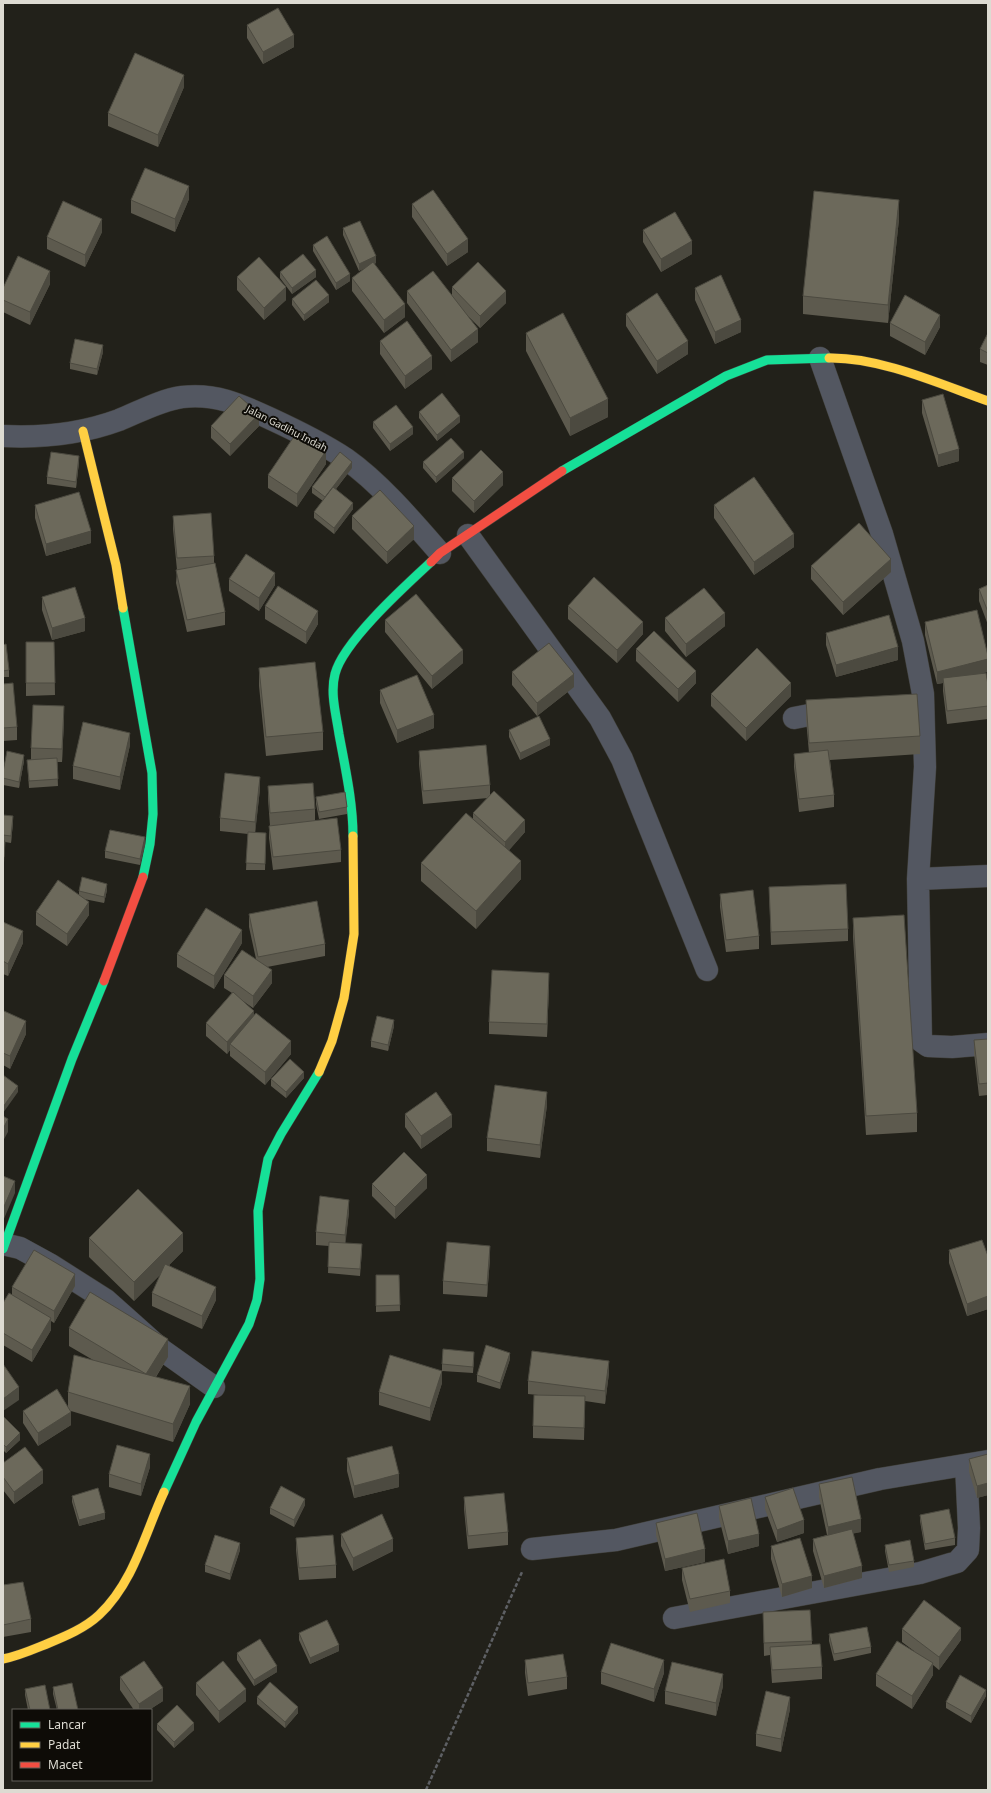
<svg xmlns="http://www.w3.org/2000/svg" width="991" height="1793" font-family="'Noto Sans',sans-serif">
  <rect width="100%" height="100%" fill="#22211a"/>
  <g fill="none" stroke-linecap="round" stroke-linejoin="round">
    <!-- street casing -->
    <g stroke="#3f3e38" stroke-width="23">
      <path id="street" d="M820,358L882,534L913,641L923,694L925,767L918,879L921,1041L928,1046L952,1047L988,1044
        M3,436C43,438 81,434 119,420C139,412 160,400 182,397C215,393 239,404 269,418C295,430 322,443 346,459C380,483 413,522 440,553
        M468,535L600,718L622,759L707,970
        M794,718L835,710
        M918,879L988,876
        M3,1244L20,1248L51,1265L106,1300L162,1350L214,1387
        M532,1549L616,1540L880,1479L988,1461
        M674,1618L920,1573L957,1562L968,1550L969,1528L966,1465"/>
    </g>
    <!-- fast casing -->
    <g stroke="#3f3e38" stroke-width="10">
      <path id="fast" d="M562,471L726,376L767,360L829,358
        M123,608L152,773L153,814L150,844L143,877
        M353,836C353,802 345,767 339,734C336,714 330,693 335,674C343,642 405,586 431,562
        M3,1249L72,1059L104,981
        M164,1492L196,1422L249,1324L257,1300L260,1279L258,1211L268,1159L281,1134L319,1072"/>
    </g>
    <!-- slow casing -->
    <g stroke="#3f3e38" stroke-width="10">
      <path id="slow" d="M829,358C880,357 940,384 988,401
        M83,431L116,565L123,608
        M319,1072L332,1041L344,998L354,934L353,836
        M3,1659C19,1656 34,1649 49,1643C66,1636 85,1628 99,1615C134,1582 145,1533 164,1492"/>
    </g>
    <!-- jam casing -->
    <g stroke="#3f3e38" stroke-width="10">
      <path id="jam" d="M431,562L440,553L562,471
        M104,981L143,877"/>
    </g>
    <!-- path -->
    <path stroke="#5e6064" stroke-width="2.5" stroke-dasharray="4 2" stroke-linecap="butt" d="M426,1790L522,1572"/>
    <!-- street -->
    <use href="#street" stroke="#535761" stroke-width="22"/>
    <!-- fast -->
    <use href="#fast" stroke="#16e098" stroke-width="9"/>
    <!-- slow -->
    <use href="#slow" stroke="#ffcf43" stroke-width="9"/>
    <!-- jam -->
    <use href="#jam" stroke="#f24e42" stroke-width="9"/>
  </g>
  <!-- wall -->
  <path fill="#5d5a4e" d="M247,25L294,47L263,64L247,38Z
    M184,87L158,147L108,126V113Z
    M189,199L175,232L131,213V200Z
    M412,204L468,252L447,266L412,217Z
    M899,219L888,323L803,314V296Z
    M343,228L376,263L374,264L405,317L384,333L352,291V278L365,268L359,271L343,235Z
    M643,230L692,254L661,272L643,242Z
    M102,232L85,267L47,249V237Z
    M313,245L350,281L336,290L313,251Z
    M280,272L316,277L292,294L280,278Z
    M237,277L286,300L264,320L237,290Z
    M50,284L30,325L3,312V288Z
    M452,287L506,303L480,328L467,315L478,342L451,362L407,303V291L452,295Z
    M695,288L741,332L715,344L695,300Z
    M292,299L329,302L304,321L292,305Z
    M626,314L688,354L657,374L626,326Z
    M890,323L940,327L925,355L890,336Z
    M526,333L608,417L570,436L526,351Z
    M988,333V365L980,362V349Z
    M380,341L432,369L405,389L380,354Z
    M103,352L97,375L70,369V363Z
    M922,400L959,461L938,467L922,413Z
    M419,412L460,422L437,441L419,418Z
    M373,422L413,434L390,451L373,428Z
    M211,426H259L230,456L211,438Z
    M464,458L436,483L423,468V462Z
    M79,462L76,488L47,484V477Z
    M326,464L297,507L268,488V475Z
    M352,468L336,489L353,509L334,534L314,518V512L323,501L312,493V487Z
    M452,478L503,485L474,513L452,491Z
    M35,505L91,543L46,556L35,518Z
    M714,505L794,547L754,575L714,518Z
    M173,516L214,556V563L225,612V625L187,632L176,583L177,570L173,529Z
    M352,516L414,539L387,564L352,529Z
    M811,566L891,572L843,615L811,579Z
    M229,579L275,585L259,611L229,591Z
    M988,585V625L979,601V589Z
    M42,597L85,631L52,640L42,610Z
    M265,606L318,624L306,644L265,619Z
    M568,606L643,634L617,663L568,619Z
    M665,618L725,626L686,657L665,631Z
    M385,620L463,663L432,689L385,632Z
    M925,622L979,674L988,685V719L947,724L943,691V683L937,684L925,635Z
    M826,633L898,660L836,677L826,645Z
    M26,642H54L55,695L26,696Z
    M3,645L9,670V677H3Z
    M636,649L696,683L678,702L636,661Z
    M259,668L323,732V750L266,756L259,686Z
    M512,672L574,687L537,716L512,685Z
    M3,684L17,727V740L3,741Z
    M380,690L434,728L397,743L380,703Z
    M711,694L791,696L746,741L711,706Z
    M806,700L920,736V754L830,760L834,795V807L799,812L794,767V754L809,753L806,719Z
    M64,719L62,762H57L58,786L29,788L27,760H31V748Z
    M509,730L550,745L520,760L509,737Z
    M130,745L120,790L73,779V766Z
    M419,751L490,785V795L525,832L509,850L521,879L476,929L421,881V863L473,819V813L488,798L423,804L419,764Z
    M24,761L19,788L3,785V772Z
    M268,786L315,809V821L341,850V862L273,870L269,838V826H270L268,799Z
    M260,789L255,832L266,839L265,870H246L248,834L220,831V818Z
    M316,797L347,807V814L319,819L316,804Z
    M3,815L13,822L11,843L5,842L4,863H3Z
    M145,844L140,865L105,858V851Z
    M769,887L848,929V941L771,945Z
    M107,890L104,903L84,899L89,915L67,946L36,925V912L79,895V891Z
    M720,894L759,936V949L726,952L720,907Z
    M249,914L325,944V956L267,967L272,983L253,1008L243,1001L254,1015L291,1054L265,1085L230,1056V1050L227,1054L206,1036V1023L232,993L224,988V975L256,959L249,927Z
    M853,918L917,1113V1132L866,1135L853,937Z
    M3,922L23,943L8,976L3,974Z
    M242,943L214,989L177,967V954Z
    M549,985L547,1037L489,1034V1022Z
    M3,1013L26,1034L10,1069L3,1065Z
    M394,1026L388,1051L371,1047V1041Z
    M988,1039V1095L979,1096L974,1053V1040Z
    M304,1078L286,1098L271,1086V1079Z
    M547,1105L540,1158L487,1151V1138Z
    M405,1114L452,1127L421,1149L405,1127Z
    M372,1184L427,1188L395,1219L372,1196Z
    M349,1212L345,1243L362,1250L360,1276L328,1273L329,1246L316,1245V1232Z
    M89,1238L183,1251L169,1265L216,1300L202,1329L152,1306V1293L161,1274L134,1301L89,1257Z
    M949,1250L988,1256V1309L967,1316L949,1263Z
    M490,1258L487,1297L443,1294V1281Z
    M376,1275H399L400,1311L376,1312Z
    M75,1286L54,1323L51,1321V1330L32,1362L3,1345V1303L12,1295V1287Z
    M69,1328L168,1357L156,1377L190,1404L173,1442L71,1411V1425L38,1446L23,1423V1411L68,1407V1392L93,1360L69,1346Z
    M474,1359L473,1373L442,1371V1364Z
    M510,1359L500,1389L477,1382V1375Z
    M609,1373L605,1404L585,1401L584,1440L533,1438V1426L538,1395L528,1394V1381Z
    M442,1383L430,1421L379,1405V1392Z
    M3,1416L20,1440L6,1453L3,1450Z
    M988,1454V1495L977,1498L969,1472V1459Z
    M347,1458L399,1487L354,1498L347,1471Z
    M3,1463L43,1483L14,1504L3,1490Z
    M150,1467L141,1496L109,1487V1474Z
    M819,1484L861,1532L853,1533L862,1578L824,1588L813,1551V1539L827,1535L819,1497Z
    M72,1496L105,1519L79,1526L72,1502Z
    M464,1497L508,1532V1545L468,1549L464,1509Z
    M765,1497L804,1533L777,1542L765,1509Z
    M305,1505L294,1527L270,1514V1508Z
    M719,1506L759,1546L728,1554L719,1518Z
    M920,1515L955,1538V1545L925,1550L920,1521Z
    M656,1523L705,1562L665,1571L656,1535Z
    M341,1534L393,1551L353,1571L341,1546Z
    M296,1538L336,1565V1578L299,1580L296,1550Z
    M885,1545L914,1561V1567L889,1572L885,1551Z
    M771,1546L812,1588L782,1597L771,1559Z
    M240,1550L230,1580L205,1572V1565Z
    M682,1568L730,1591V1603L690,1612L682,1580Z
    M3,1585L31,1619V1632L3,1637Z
    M810,1610L812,1644L822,1667V1679L772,1683L770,1655L764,1656L763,1612Z
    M902,1629L961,1640L939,1670L933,1665V1675L912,1709L876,1686V1674L914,1651L902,1642Z
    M299,1633L339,1651L310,1664L299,1640Z
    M829,1634L871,1647V1653L834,1661L829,1641Z
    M237,1653L277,1672L254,1686L237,1660Z
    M525,1660L567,1677V1689L528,1696L525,1673Z
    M601,1672L664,1673L654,1702L601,1684Z
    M120,1677L163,1701L149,1710H134L120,1690Z
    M196,1683L246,1701L219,1723L196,1695Z
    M723,1686L716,1716L665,1704V1691Z
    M53,1687L78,1710H57L53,1694Z
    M25,1689L50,1710H28L25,1695Z
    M986,1696L971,1723L946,1708V1702Z
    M257,1697L298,1713L285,1728L257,1704Z
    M790,1709L781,1752L756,1746V1734Z
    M157,1724L194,1730L174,1748L157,1730Z"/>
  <!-- shaded-wall -->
  <path fill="#4c4a40" d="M294,35V47L263,64V52Z
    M184,75V87L158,147V135Z
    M189,186V199L175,232V219Z
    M899,200V219L888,323V305Z
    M102,219V232L85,267V255Z
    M468,239V252L447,266V254Z
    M692,241V254L661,272V259Z
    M376,256V263L359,271V264Z
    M316,270V277L292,294V288Z
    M50,271V284L30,325V312Z
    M350,274V281L336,290V283Z
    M286,287V300L264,320V308Z
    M506,291V303L480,328V316Z
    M329,295V302L304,321V315Z
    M405,304V317L384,333V320Z
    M940,315V327L925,355V342Z
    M741,320V332L715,344V332Z
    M478,329V342L451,362V350Z
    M688,341V354L657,374V361Z
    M103,345V352L97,375V369Z
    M432,356V369L405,389V376Z
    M608,399V417L570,436V418Z
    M259,414V426L230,456V444Z
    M460,416V422L437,441V435Z
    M413,427V434L390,451V444Z
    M959,449V461L938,467V455Z
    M326,451V464L297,507V494Z
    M464,452V458L436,483V477Z
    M79,456V462L76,488V482Z
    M352,462V468L325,503V497Z
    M503,472V485L474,513V501Z
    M353,503V509L334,534V528Z
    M414,526V539L387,564V552Z
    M91,531V543L46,556V544Z
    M794,534V547L754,575V562Z
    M891,559V572L843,615V602Z
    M275,573V585L259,611V598Z
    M318,611V624L306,644V632Z
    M725,613V626L686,657V644Z
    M85,618V631L52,640V628Z
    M643,622V634L617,663V650Z
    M898,647V660L836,677V665Z
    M463,650V663L432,689V676Z
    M988,659V672L944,683L943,678V683L937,684V672Z
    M696,671V683L678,702V689Z
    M574,674V687L537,716V703Z
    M791,683V696L746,741V728Z
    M64,706V719L62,762V749Z
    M434,715V728L397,743V730Z
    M130,733V745L120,790V777Z
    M550,739V745L520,760V753Z
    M24,755V761L19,788V782Z
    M260,777V789L255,835V822Z
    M13,816V822L11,843V836Z
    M525,820V832L505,855V842Z
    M145,837V844L140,865V859Z
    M521,861V879L476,929V911Z
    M107,884V890L104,903V897Z
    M89,902V915L67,946V934Z
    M242,930V943L214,989V976Z
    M23,931V943L8,976V964Z
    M272,970V983L253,1008V996Z
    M549,973V985L547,1037V1024Z
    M254,1011V1023L230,1044V1050L227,1054V1042Z
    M394,1020V1026L388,1051V1045Z
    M26,1021V1034L10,1069V1056Z
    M291,1041V1054L265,1085V1072Z
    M304,1072V1078L286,1098V1092Z
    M18,1086V1092L3,1113V1107Z
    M547,1092V1105L540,1158V1145Z
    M452,1115V1127L421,1149V1136Z
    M8,1119V1132L3,1141V1129Z
    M427,1175V1188L395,1219V1207Z
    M15,1181V1193L3,1221V1209Z
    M349,1200V1212L345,1248V1235Z
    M183,1233V1251L134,1301V1282Z
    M490,1246V1258L487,1297V1285Z
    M75,1274V1286L54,1323V1311Z
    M216,1287V1300L202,1329V1316Z
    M988,1296V1309L967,1316V1304Z
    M51,1318V1330L32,1362V1350Z
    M168,1339V1357L146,1392V1374Z
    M510,1353V1359L500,1389V1383Z
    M609,1361V1373L605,1404V1391Z
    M442,1371V1383L430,1421V1408Z
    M190,1386V1404L173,1442V1424Z
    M19,1387V1400L3,1411V1399Z
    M71,1412V1425L38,1446V1433Z
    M20,1433V1440L6,1453V1447Z
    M150,1454V1467L141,1496V1484Z
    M43,1470V1483L14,1504V1492Z
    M399,1474V1487L354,1498V1486Z
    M988,1483V1495L977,1498V1486Z
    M305,1499V1505L294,1527V1520Z
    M105,1513V1519L79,1526V1520Z
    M861,1519V1532L828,1539V1527Z
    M804,1520V1533L777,1542V1530Z
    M4,1521V1534H3V1522Z
    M759,1534V1546L728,1554V1541Z
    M393,1539V1551L353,1571V1558Z
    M240,1543V1550L230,1580V1574Z
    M705,1549V1562L665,1571V1559Z
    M862,1566V1578L824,1588V1576Z
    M812,1576V1588L782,1597V1584Z
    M961,1628V1640L939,1670V1657Z
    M339,1645V1651L310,1664V1658Z
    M664,1660V1673L654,1702V1689Z
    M933,1663V1675L912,1709V1696Z
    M277,1666V1672L254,1686V1680Z
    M723,1674V1686L716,1716V1703Z
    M163,1688V1701L149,1710H139V1704Z
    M246,1689V1701L219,1723V1711Z
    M986,1690V1696L971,1723V1716Z
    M790,1697V1709L781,1752V1739Z
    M298,1707V1713L285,1728V1722Z
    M194,1723V1730L174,1748V1742Z"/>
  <!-- building -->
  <path fill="#6c695b" stroke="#4c4a40" d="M278,8L294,35L263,52L247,25Z
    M135,53L184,75L158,135L108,113Z
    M145,168L189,186L175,219L131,200Z
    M433,190L468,239L447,254L412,204Z
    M814,191L899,200L888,305L803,296Z
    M63,201L102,219L85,255L47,237Z
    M675,212L692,241L661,259L643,230Z
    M360,221L376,256L359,264L343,228Z
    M327,236L350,274L336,283L313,245Z
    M303,254L316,270L292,288L280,272Z
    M18,256L50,271L30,312L3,300V288Z
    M259,257L286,287L264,308L237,277Z
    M373,262L405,304L384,320L352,278Z
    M478,262L506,291L480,316L452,287Z
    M433,271L478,329L451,350L407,291Z
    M721,275L741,320L715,332L695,288Z
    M316,280L329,295L304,315L292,299Z
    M657,293L688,341L657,361L626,314Z
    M905,295L940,315L925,342L890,323Z
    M563,313L608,399L570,418L526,333Z
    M407,321L432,356L405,376L380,341Z
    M988,333V353L980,349Z
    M75,339L103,345L97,369L70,363Z
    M442,393L460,416L437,435L419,412Z
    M943,394L959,449L938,455L922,400Z
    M239,396L259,414L230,444L211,426Z
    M396,405L413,427L390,444L373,422Z
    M297,432L326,451L297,494L268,475Z
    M451,438L464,452L436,477L423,462Z
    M481,450L503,472L474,501L452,478Z
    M51,452L79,456L76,482L47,477Z
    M340,452L352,462L325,497L312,487Z
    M754,477L794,534L754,562L714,505Z
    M333,487L353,503L334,528L314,512Z
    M380,490L414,526L387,552L352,516Z
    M79,492L91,531L46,544L35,505Z
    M211,513L214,556L177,558L173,516Z
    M859,523L891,559L843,602L811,566Z
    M246,554L275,573L259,598L229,579Z
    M215,563L225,612L187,620L176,570Z
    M594,577L643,622L617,650L568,606Z
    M988,585V612L979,589Z
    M278,586L318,611L306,632L265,606Z
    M75,587L85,618L52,628L42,597Z
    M704,588L725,613L686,644L665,618Z
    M416,594L463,650L432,676L385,620Z
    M977,610L988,656V659L937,672L925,622Z
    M889,615L898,647L836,665L826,633Z
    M654,631L696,671L678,689L636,649Z
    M26,642H54L55,683H26Z
    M549,643L574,674L537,703L512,672Z
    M6,644L9,670L3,671V645Z
    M757,648L791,683L746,728L711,694Z
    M315,662L323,732L266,737L259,668Z
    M986,673L988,685V706L947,711L943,678Z
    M417,675L434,715L397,730L380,690Z
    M13,683L17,727L3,728V684Z
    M917,694L920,736L809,743L806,700Z
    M33,705L64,706L62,749L31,748Z
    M539,716L550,739L520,753L509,730Z
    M83,722L130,733L120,777L73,766Z
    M486,745L490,785L423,791L419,751Z
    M828,750L834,795L799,799L794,754Z
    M7,751L24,755L19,782L3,778V772Z
    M57,758L58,779L29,781L27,760Z
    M225,773L260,777L255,822L220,818Z
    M313,783L315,809L270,813L268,786Z
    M494,791L525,820L505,842L473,813Z
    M345,792L347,807L319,812L316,797Z
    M466,813L521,861L476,911L421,863Z
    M3,815L13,816L11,836L3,835Z
    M337,818L341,850L273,857L269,826Z
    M110,830L145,837L140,859L105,851Z
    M248,832L266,833L265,864L246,863Z
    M3,841H5L4,857H3Z
    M82,877L107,884L104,897L79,891Z
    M58,880L89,902L67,934L36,912Z
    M846,884L848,929L771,932L769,887Z
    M753,890L759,936L726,940L720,894Z
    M317,901L325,944L258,957L249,914Z
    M206,908L242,930L214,976L177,954Z
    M904,915L917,1113L866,1116L853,918Z
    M3,922L23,931L8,964L3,961Z
    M242,950L272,970L253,996L224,975Z
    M492,970L549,973L547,1024L489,1022Z
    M233,992L254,1011L227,1042L206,1023Z
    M4,1011L26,1021L10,1056L3,1053V1013Z
    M256,1013L291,1041L265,1072L230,1044Z
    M377,1016L394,1020L388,1045L371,1041Z
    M988,1039V1083L979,1084L974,1040Z
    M290,1059L304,1072L286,1092L271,1079Z
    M3,1075L18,1086L3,1107Z
    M495,1085L547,1092L540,1145L487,1138Z
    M436,1092L452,1115L421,1136L405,1114Z
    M3,1116L8,1119L3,1129Z
    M404,1152L427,1175L395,1207L372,1184Z
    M3,1176L15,1181L3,1209Z
    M138,1189L183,1233L134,1282L89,1238Z
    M320,1196L349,1200L345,1235L316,1232Z
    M982,1240L988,1256V1296L967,1304L949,1250Z
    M329,1242L362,1244L360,1269L328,1267Z
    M447,1242L490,1246L487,1285L443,1281Z
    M34,1250L75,1274L54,1311L12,1287Z
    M165,1264L216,1287L202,1316L152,1293Z
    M376,1275H399L400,1305L376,1306Z
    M90,1292L168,1339L146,1374L69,1328Z
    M9,1293L51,1318L32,1350L3,1333V1303Z
    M486,1345L510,1353L500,1383L477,1375Z
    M443,1349L474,1352L473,1367L442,1364Z
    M532,1351L609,1361L605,1391L528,1381Z
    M74,1355L190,1386L173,1424L68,1392Z
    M390,1355L442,1371L430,1408L379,1392Z
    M3,1364L19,1387L3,1399Z
    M57,1389L71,1412L38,1433L23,1411Z
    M534,1395L585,1396L584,1428L533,1426Z
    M3,1416L20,1433L6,1447L3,1444Z
    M117,1445L150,1454L141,1484L109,1474Z
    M392,1446L399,1474L354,1486L347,1458Z
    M25,1447L43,1470L14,1492L3,1477V1463Z
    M988,1454V1483L977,1486L969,1459Z
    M852,1477L861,1519L828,1527L819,1484Z
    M281,1486L305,1499L294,1520L270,1508Z
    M98,1488L105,1513L79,1520L72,1496Z
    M793,1488L804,1520L777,1530L765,1497Z
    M504,1493L508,1532L468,1536L464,1497Z
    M751,1498L759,1534L728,1541L719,1506Z
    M949,1509L955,1538L925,1544L920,1515Z
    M697,1513L705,1549L665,1559L656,1523Z
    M382,1514L393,1539L353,1558L341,1534Z
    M852,1529L862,1566L824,1576L813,1539Z
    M215,1535L240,1543L230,1574L205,1565Z
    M333,1535L336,1565L299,1568L296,1538Z
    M800,1538L812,1576L782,1584L771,1546Z
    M910,1540L914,1561L889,1565L885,1545Z
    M724,1559L730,1591L690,1599L682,1568Z
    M23,1582L31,1619L3,1625V1585Z
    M924,1600L961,1628L939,1657L902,1629Z
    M810,1610L812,1641L764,1643L763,1612Z
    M327,1620L339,1645L310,1658L299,1633Z
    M867,1627L871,1647L834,1654L829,1634Z
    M260,1639L277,1666L254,1680L237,1653Z
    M897,1641L933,1663L912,1696L876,1674Z
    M611,1643L664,1660L654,1689L601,1672Z
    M820,1644L822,1667L772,1670L770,1647Z
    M563,1654L567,1677L528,1683L525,1660Z
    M144,1661L163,1688L139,1704L120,1677Z
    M223,1661L246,1689L219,1711L196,1683Z
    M672,1662L723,1674L716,1703L665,1691Z
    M960,1675L986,1690L971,1716L946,1702Z
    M270,1682L298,1707L285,1722L257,1697Z
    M72,1683L78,1710H58L53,1687Z
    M45,1685L50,1710H30L25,1689Z
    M766,1691L790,1697L781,1739L756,1734Z
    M177,1705L194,1723L174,1742L157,1724Z"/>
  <g text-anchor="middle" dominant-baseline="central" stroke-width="4" stroke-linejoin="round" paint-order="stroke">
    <!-- street labels -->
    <g font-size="10" fill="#dddbd2" stroke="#0e0c07">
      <text transform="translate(287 428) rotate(27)">Jalan Gadihu Indah</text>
    </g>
  </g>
  <!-- border -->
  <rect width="991" height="1793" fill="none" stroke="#dddbd2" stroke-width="8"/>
  <!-- legend -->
  <rect x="12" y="1709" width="140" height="72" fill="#0e0c07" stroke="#615f58"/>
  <rect x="20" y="1722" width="20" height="6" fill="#16e098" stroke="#615f58"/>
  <text x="48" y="1729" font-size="12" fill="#dddbd2">Lancar</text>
  <rect x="20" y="1742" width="20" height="6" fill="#ffcf43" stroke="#615f58"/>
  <text x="48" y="1749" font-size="12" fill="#dddbd2">Padat</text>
  <rect x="20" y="1762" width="20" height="6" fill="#f24e42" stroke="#615f58"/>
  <text x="48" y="1769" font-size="12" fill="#dddbd2">Macet</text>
</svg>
